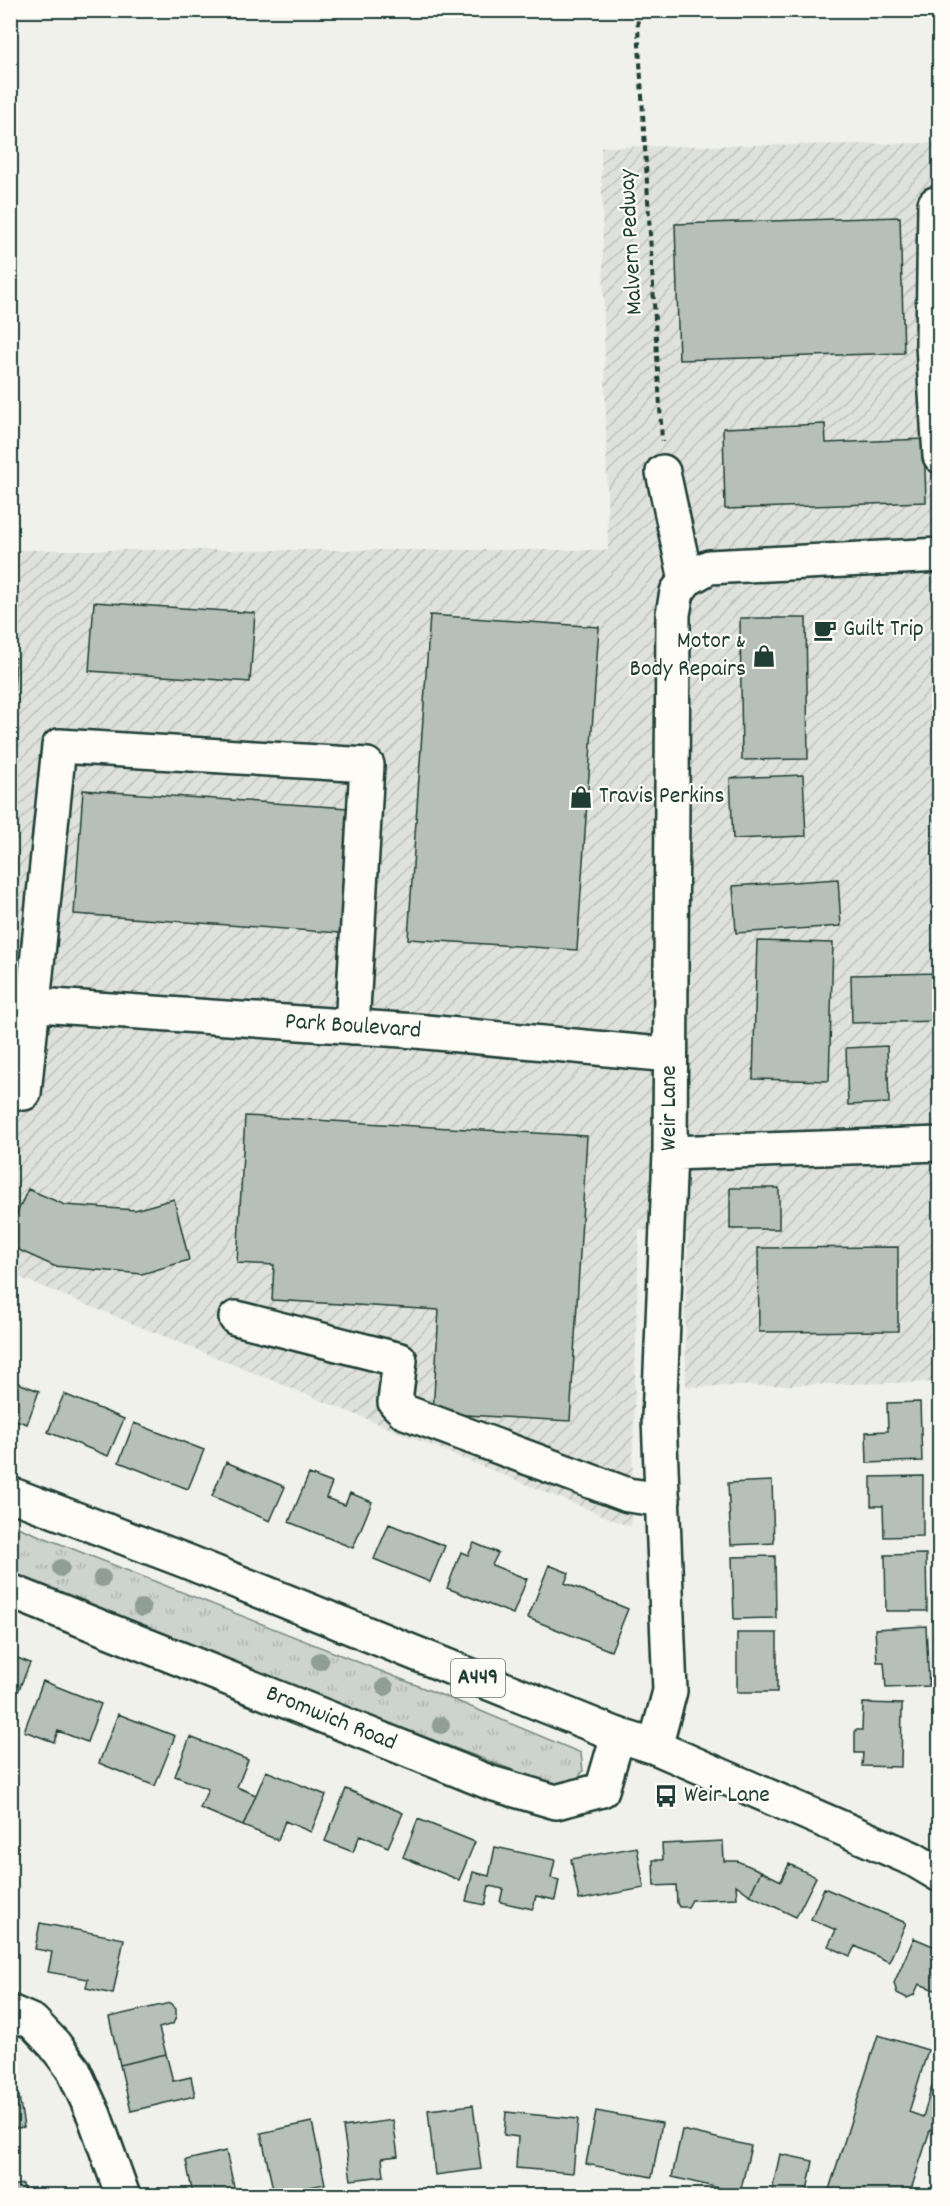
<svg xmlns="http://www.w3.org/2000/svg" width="950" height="2206" font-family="Dekko,sans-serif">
  <defs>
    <pattern id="industrial-furrows" width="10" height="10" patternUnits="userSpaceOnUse" patternTransform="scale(1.5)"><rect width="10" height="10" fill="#dfe2dc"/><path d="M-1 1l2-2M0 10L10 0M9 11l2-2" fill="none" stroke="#bfc3bd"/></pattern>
    <pattern id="grass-tufts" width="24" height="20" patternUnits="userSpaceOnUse" patternTransform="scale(1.5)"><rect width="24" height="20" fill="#cdd3cd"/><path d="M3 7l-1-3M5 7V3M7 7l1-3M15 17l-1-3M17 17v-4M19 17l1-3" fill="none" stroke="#b0b6b1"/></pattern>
  </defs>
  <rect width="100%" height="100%" fill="#f0f1eb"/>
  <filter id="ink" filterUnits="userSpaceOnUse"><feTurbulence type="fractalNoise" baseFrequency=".0167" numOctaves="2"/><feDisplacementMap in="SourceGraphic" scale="12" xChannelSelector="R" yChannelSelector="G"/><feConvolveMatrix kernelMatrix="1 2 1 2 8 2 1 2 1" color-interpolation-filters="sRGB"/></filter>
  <g filter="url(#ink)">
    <!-- industrial -->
    <path fill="url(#industrial-furrows)" d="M939,143V1382L686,1387L685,1315L688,1233L639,1230L631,1527L11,1274L10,550H608L601,147Z"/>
    <!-- grass -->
    <path fill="url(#grass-tufts)" stroke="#768880" stroke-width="1.5" d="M10,1524L464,1704L581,1753L583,1771L573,1784H550L235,1665L11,1574Z"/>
    <!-- building -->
    <path fill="#b6bfb8" stroke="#1f3d34" stroke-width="1.5" d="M900,217L904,353L679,360L675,224Z
      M825,424L826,443L924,439L926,502L725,509L723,428Z
      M94,602L255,613L250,682L89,671Z
      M430,615L599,627L577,950L408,939Z
      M740,618H806L808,759L742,760Z
      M10,658H16L14,692H10Z
      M803,775L806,836L733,839L730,778Z
      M83,790L348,808L340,933L74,914Z
      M838,879L841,926L736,933L733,886Z
      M757,941L833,943L829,1081L753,1079Z
      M940,973V1021L852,1023L851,975Z
      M887,1046L889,1103L848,1105L846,1048Z
      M245,1116L587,1136L570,1421L433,1413L439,1310L272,1300L274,1265L237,1263Z
      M730,1188H779V1229H730Z
      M28,1189L65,1205L135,1210L174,1199L189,1260L142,1274L54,1266L10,1246V1229Z
      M898,1247V1331L759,1332L758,1248Z
      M10,1380L39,1391L27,1424L10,1418Z
      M64,1394L124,1419L108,1456L48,1432Z
      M920,1402L922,1461L867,1463L866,1432L888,1431L887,1403Z
      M134,1423L204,1450L188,1489L119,1462Z
      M226,1462L285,1487L270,1521L212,1496Z
      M309,1474L332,1483L326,1498L345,1505L350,1493L372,1502L353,1548L289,1522Z
      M923,1476V1536L884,1537L883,1506H871V1477Z
      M772,1481L774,1543L731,1545L728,1483Z
      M389,1524L445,1546L430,1582L374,1559Z
      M474,1543L498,1553L492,1565L527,1579L513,1614L447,1588L461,1552L468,1555Z
      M926,1554L927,1611H886L885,1555Z
      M775,1556L776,1618L734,1619L732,1557Z
      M549,1565L569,1573L565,1583L628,1609L611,1651L528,1618Z
      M926,1626L929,1686L886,1688L884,1662H877L875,1629Z
      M737,1633H777V1692H737Z
      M10,1655L30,1663L12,1706H10Z
      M43,1681L101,1704L87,1742L58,1731L54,1742L24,1731Z
      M863,1703L902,1704L901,1767L862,1766L863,1753H855V1730H862Z
      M118,1714L175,1736L155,1786L99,1763Z
      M190,1737L248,1760L237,1787L256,1795L243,1826L200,1808L208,1789L175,1776Z
      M266,1771L326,1795L311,1832L285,1821L278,1840L243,1826Z
      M346,1789L403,1813L388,1847L360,1835L353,1852L325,1841Z
      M418,1819L475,1842L459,1880L403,1857Z
      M723,1841L724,1861H737L761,1871L750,1895L736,1885L737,1898L692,1900L688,1907H679L677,1903L676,1885L654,1886L653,1860H663L662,1844Z
      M495,1847L555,1860L551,1878L559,1880L555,1900L536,1896L533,1909L500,1902L503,1889L489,1886L485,1905L466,1901L473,1872L489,1876Z
      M637,1847L644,1888L579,1900L571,1859Z
      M789,1864L816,1877L796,1917L750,1895L761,1871L781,1881Z
      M824,1888L906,1923L889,1962L855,1946L850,1956L828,1946L836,1930L811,1919Z
      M40,1923L124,1939L113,1994L86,1988L88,1979L48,1972L52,1952L35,1949Z
      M914,1938L940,1949V1992L919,1984L914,1995L907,1998L897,1993L894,1983Z
      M170,2003L176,2009V2017L173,2024L159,2028L166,2054L120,2065L109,2017Z
      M878,2035L928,2050L909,2112L923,2117L935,2076L940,2078V2133L930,2130L909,2196H870L861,2193V2196H827Z
      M166,2054L173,2081L191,2077L195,2096L131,2111L120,2065Z
      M19,2096L24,2127L10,2129V2097Z
      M473,2105L481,2169L435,2175L428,2110Z
      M596,2111L662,2123L652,2177L586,2164Z
      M506,2112L578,2119L573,2173L516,2168L518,2137L504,2135Z
      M393,2120L398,2156L382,2158L384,2176L351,2180L343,2127Z
      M312,2122L325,2184L274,2194L261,2133Z
      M682,2130L751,2146L740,2193L672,2177Z
      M226,2151L236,2196H193L186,2160Z
      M780,2154L813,2161L806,2196H771Z
      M23,2184L25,2196H10V2186Z"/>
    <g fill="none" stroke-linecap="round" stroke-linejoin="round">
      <!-- minor casing -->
      <g stroke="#1f3d34" stroke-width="38">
        <path id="minor" d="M935,204L933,345L940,456
          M686,580L709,567L940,555
          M10,1003L416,1031L670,1055
          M24,1093L59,746L367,765L352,1027
          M670,1153L940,1144
          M236,1318L400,1360L395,1402L405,1412L628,1495L663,1500
          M10,1591L491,1783L556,1802L602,1790L618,1735
          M655,1747L670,1691L659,1418L670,1153L673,614L677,592L686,580L663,472
          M10,2012L33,2022L54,2044L73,2069L94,2115L123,2196"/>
      </g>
      <!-- major casing -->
      <g stroke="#1f3d34" stroke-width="38">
        <path id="major" d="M10,1494L186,1561L618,1735L655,1747L913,1859L940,1875"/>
      </g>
      <!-- path -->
      <path stroke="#1f3d34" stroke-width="4" stroke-dasharray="6 4.5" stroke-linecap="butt" d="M637,10L662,441"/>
      <!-- minor -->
      <use href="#minor" stroke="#fdfcf7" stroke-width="33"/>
      <!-- major -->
      <use href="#major" stroke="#fdfcf7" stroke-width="33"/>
    </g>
    <!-- trees -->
    <g fill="#909e97">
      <circle cx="61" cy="1568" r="9"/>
      <circle cx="102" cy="1578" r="9"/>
      <circle cx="142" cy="1608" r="9"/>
      <circle cx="320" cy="1661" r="9"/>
      <circle cx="385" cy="1687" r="9"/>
      <circle cx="441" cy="1725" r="9"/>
    </g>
  </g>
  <!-- icons -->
  <defs>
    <g id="cafe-bare" transform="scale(1.8)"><path d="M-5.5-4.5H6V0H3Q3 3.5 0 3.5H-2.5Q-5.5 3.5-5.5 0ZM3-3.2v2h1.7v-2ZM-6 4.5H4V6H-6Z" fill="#1f3d34" stroke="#fdfcf7" stroke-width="2.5" paint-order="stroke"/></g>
    <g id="shop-bare" transform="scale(1.8)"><path d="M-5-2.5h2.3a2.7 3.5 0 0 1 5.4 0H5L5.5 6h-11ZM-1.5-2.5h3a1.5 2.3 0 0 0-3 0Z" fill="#1f3d34" stroke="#fdfcf7" stroke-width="2.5" paint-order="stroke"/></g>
    <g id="bus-bare" transform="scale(1.8)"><path d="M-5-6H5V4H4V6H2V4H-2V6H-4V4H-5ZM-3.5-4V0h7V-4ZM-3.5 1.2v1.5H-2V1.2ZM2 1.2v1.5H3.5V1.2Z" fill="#1f3d34" stroke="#fdfcf7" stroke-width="2.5" paint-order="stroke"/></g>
  </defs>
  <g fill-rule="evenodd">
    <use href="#cafe-bare" x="825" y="630"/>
    <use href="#shop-bare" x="764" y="656"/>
    <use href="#shop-bare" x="581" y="797"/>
    <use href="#bus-bare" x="666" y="1796"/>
  </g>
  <g text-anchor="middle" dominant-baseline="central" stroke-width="4.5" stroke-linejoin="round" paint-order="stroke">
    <!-- shield labels -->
    <rect fill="#fdfcf7" stroke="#62766e" stroke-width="1.5" x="451" y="1659" width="54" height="38" rx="4.5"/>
    <g font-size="22" font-weight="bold" fill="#1f3d34">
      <text x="478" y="1678">A449</text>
    </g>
    <!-- street labels -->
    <g font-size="24" fill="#1f3d34" stroke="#fdfcf7">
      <text transform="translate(632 242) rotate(-93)">Malvern Pedway</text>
      <text transform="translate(353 1027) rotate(4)">Park Boulevard</text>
      <text transform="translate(670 1108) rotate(-90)">Weir Lane</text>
      <text transform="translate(331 1719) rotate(22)">Bromwich Road</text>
    </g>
    <!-- poi labels -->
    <g font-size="24" fill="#1f3d34" stroke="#fdfcf7" text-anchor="start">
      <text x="843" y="630">Guilt Trip</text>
      <text x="746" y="642" text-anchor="end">Motor &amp;<tspan x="746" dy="28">Body Repairs</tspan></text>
      <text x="599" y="797">Travis Perkins</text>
      <text x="684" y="1796">Weir Lane</text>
    </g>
  </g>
  <!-- margin -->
  <rect width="950" height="2206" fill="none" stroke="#fdfcf7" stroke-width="36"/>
  <rect x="18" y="18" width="914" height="2170" fill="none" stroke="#1f3d34" stroke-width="2" filter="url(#ink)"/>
</svg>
